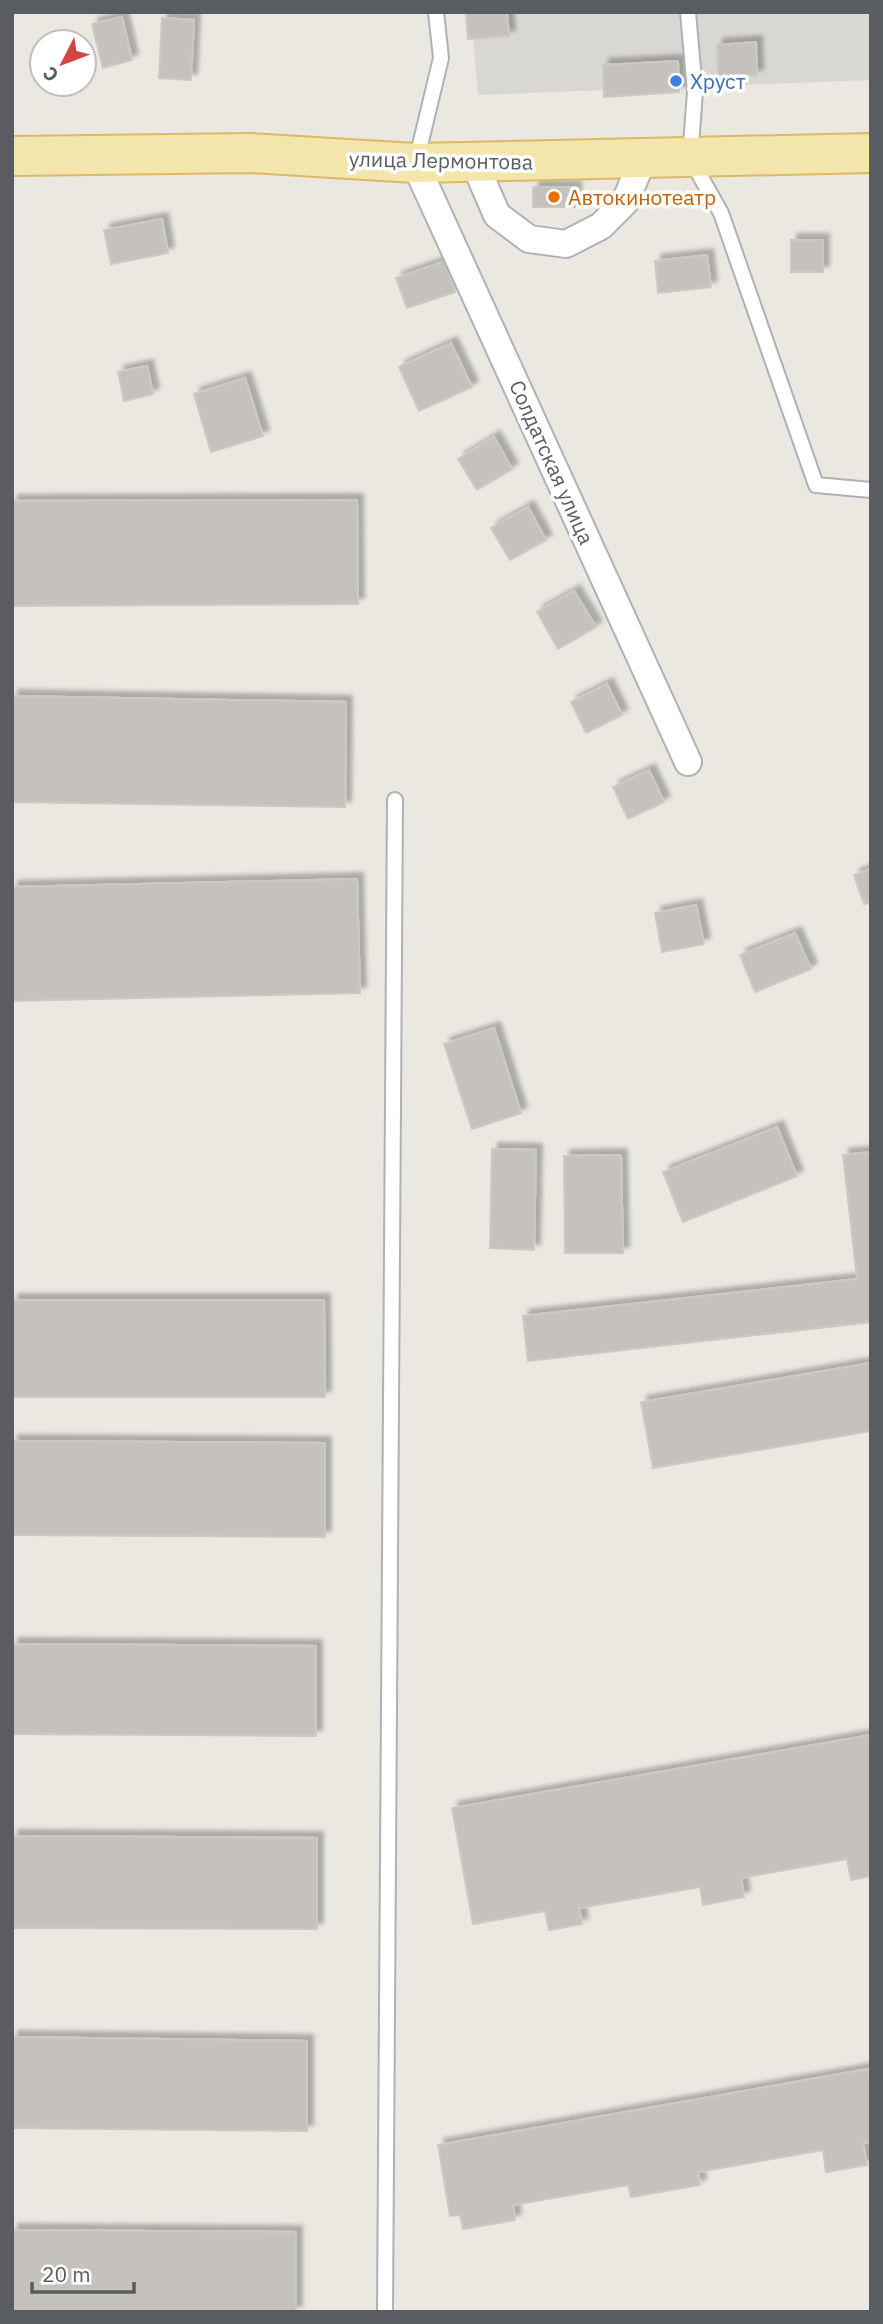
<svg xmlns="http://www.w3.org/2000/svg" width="883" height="2324" font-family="'IBM Plex Sans',sans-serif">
  <defs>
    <filter id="shadow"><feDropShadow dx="6" dy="-6" stdDeviation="2" flood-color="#0004"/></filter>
  </defs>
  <rect width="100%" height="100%" fill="#eae8e1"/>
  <!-- industrial -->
  <path fill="#d9d7d3" d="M471,12H871V80L478,95Z"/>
  <!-- building -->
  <path fill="#c5c2be" stroke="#cec9c0" stroke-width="2" filter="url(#shadow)" d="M466,12H507L509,36L468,39Z
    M122,17L132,60L103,68L92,24Z
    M162,18L194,20L191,80L159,78Z
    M756,42L757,75L718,78L717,45Z
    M678,61L679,92L604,97L603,65Z
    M533,187H575V207H533Z
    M162,219L168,253L111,264L104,230Z
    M791,240H823V272H791Z
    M707,255L711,287L658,293L655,261Z
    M445,261L455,292L407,308L396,278Z
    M451,343L472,387L419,411L399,367Z
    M147,366L153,394L124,401L118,372Z
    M245,378L263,436L211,452L194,394Z
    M494,437L512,469L477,490L458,459Z
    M357,500L358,604L12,606V501Z
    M528,507L546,540L510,560L491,528Z
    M574,591L596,627L558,649L537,612Z
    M607,684L622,715L586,733L571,702Z
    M12,696L346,702L345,807L12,802Z
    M649,770L664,802L628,819L613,787Z
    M871,869V902L864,904L854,875Z
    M357,879L360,993L12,1001V887Z
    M696,905L704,944L662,952L655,913Z
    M795,933L811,969L755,992L740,955Z
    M494,1028L521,1113L472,1129L444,1044Z
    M777,1127L797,1176L683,1222L663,1172Z
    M492,1149L536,1150L534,1250L490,1248Z
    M871,1152V1322L528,1361L523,1316L857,1279L843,1155Z
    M621,1155L623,1253H565L564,1156Z
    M12,1300H324L325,1397H12Z
    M871,1363V1431L653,1468L641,1402Z
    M12,1441L325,1443V1537L12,1535Z
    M12,1644L316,1646V1736L12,1734Z
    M871,1735V1876L851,1880L847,1859L741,1878L744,1897L703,1905L700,1887L579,1908L582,1924L549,1930L545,1911L473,1924L452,1808Z
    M12,1836L317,1838V1929L12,1928Z
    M12,2037L307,2041V2131L12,2128Z
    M868,2069L871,2083V2142L863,2143L867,2165L826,2172L823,2150L698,2172L700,2185L631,2197L628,2185L513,2205L515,2220L463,2229L460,2215L450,2216L438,2145Z
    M12,2230L296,2232V2312H12Z"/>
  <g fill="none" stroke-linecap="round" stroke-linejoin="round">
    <!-- service casing -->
    <g stroke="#aeb1b5" stroke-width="18">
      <path id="service" d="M688,12L695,92L690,158L721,213L816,485L871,490
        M416,162L441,58L436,12
        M385,2312L395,800"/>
    </g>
    <!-- minor casing -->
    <g stroke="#aeb1b5" stroke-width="30">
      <path id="minor" d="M474,162L497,215L529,239L566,244L601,226L625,202L643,159
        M415,163L688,762"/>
    </g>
    <!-- primary casing -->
    <g stroke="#ddb966" stroke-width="42">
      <path id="primary" d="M12,156L250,153L415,163L871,153"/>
    </g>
    <!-- service -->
    <use href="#service" stroke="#fff" stroke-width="14"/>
    <!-- minor -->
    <use href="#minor" stroke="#fff" stroke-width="26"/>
    <!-- primary -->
    <use href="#primary" stroke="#f3e6ac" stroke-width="38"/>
  </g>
  <!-- markers -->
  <circle fill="#3f7fe0" stroke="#fff" stroke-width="2.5" cx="676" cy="81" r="7"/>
  <circle fill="#e8710a" stroke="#fff" stroke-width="2.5" cx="554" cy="197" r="7"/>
  <g text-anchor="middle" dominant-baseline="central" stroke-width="7" stroke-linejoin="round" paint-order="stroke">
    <!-- shop labels -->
    <g font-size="21" fill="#366cbe" stroke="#fff" text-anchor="start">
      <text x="690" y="81">Хруст</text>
    </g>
    <!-- street labels -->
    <g font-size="21" fill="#595c60" stroke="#fff">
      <text transform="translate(441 160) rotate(1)">улица Лермонтова</text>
      <text transform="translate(552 462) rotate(66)">Солдатская улица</text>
    </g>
    <!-- food labels -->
    <g font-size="21" fill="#c56008" stroke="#fff" text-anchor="start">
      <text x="568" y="197">Автокинотеатр</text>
    </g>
  </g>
  <!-- border -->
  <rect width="883" height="2324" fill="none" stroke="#595c60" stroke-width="28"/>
  <!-- north arrow -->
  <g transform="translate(63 63) rotate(228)"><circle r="33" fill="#ffffff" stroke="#bdbebf" stroke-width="2"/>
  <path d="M0-5L12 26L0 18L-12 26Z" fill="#d14740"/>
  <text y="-10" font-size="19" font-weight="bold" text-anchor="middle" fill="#595c60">С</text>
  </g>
  <!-- scale -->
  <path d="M32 2282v10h102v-10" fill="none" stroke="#595c60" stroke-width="3.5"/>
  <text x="42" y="2282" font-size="21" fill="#595c60" stroke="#ffffff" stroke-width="5" paint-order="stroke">20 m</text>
</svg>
